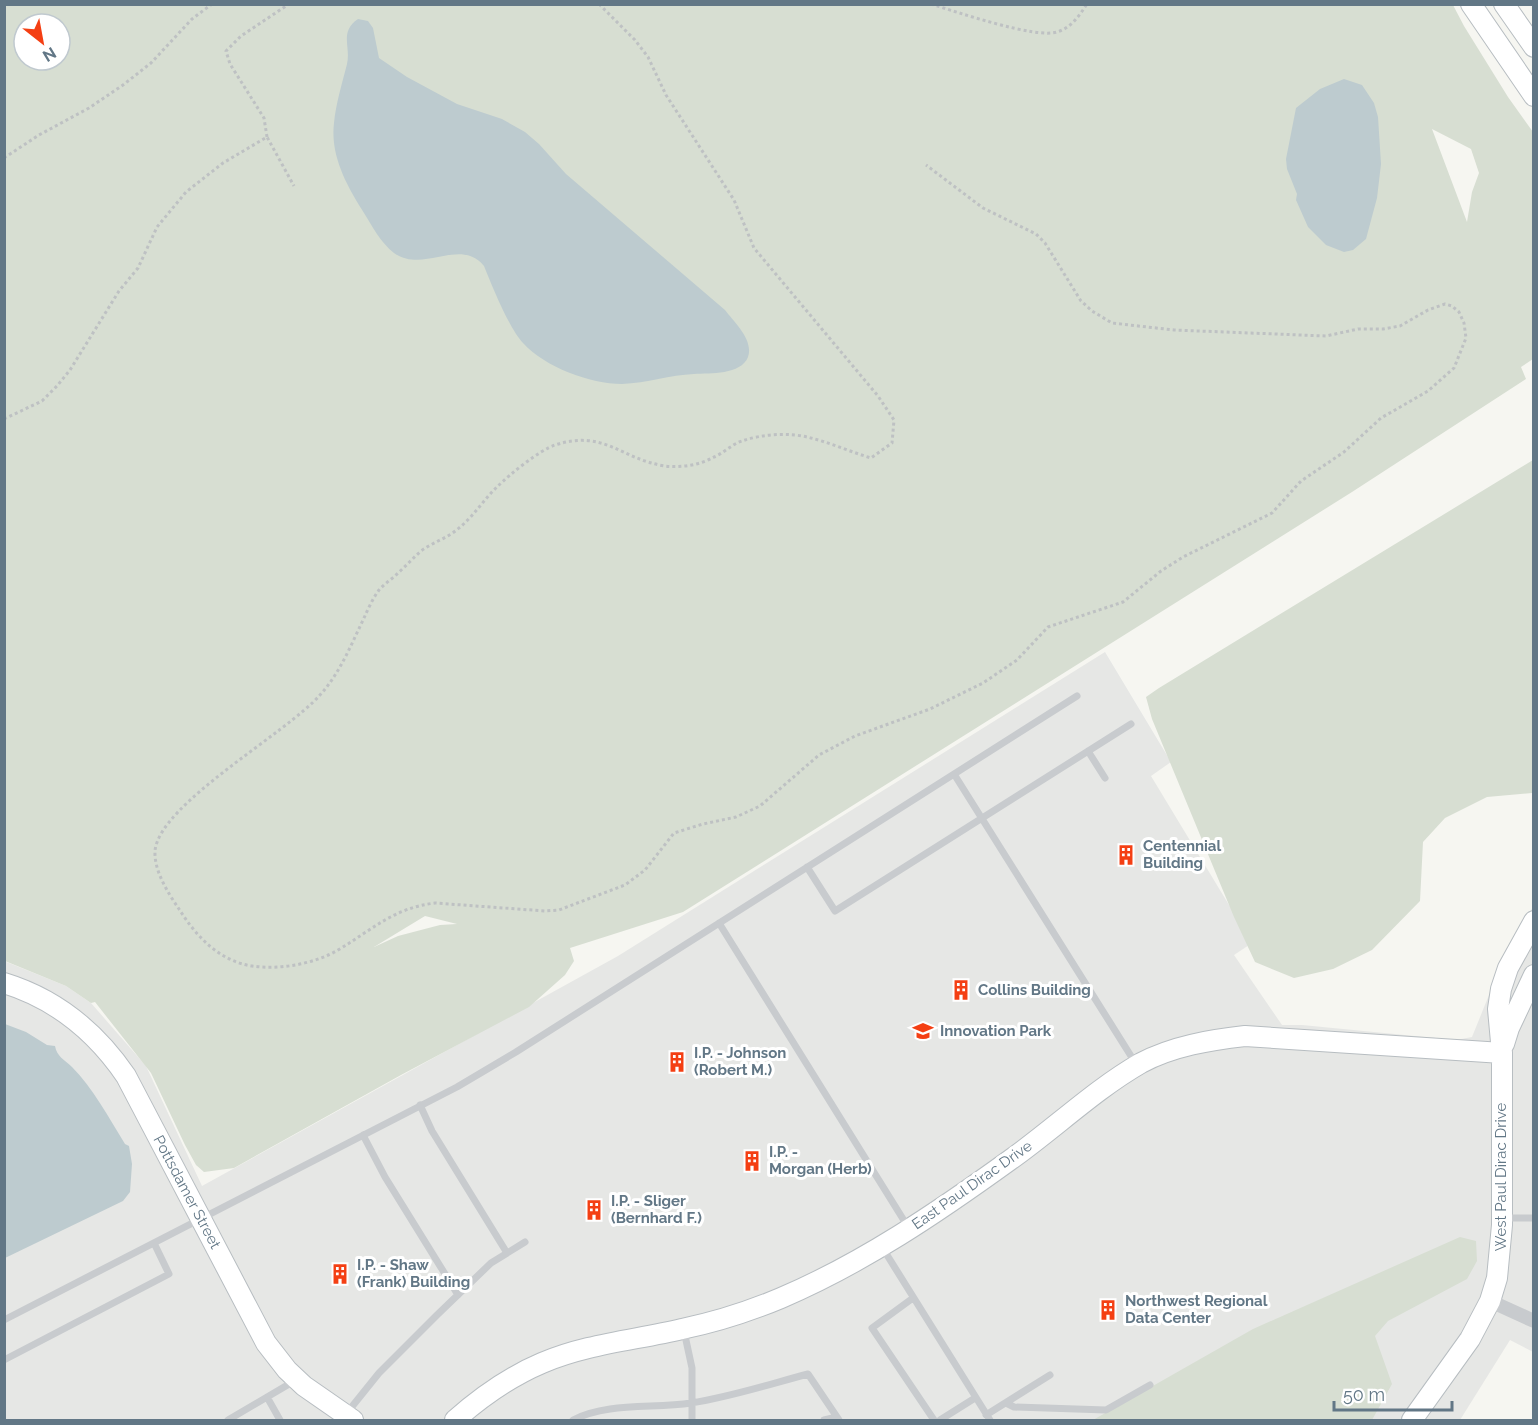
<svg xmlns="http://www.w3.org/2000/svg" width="1538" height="1425" font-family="Raleway,sans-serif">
  <rect width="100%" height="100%" fill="#f6f6f1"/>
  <!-- built -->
  <path fill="#e6e7e5" d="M1105,652L1171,762L1151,776L1252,943L1234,955L1282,1025H1302L1456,1040L1472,1037L1508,948L1533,907V1352L1510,1340L1460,1420H5L4,961L66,986L91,1003L146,1066L202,1186L618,956Z"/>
  <!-- green -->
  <path fill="#d7ded2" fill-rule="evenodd" d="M4,5H1453L1464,26L1508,97L1533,132V359L1521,367L1526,379L1352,492L683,912L570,948L574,961L565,975L529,1007L401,1075L234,1168L204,1172L196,1165L185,1145L151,1073L95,1002L91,1003L66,986L5,961ZM24,24H60V60H24ZM1432,129L1471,149L1479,173L1472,192L1467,222ZM425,916L457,924L440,925L398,936L374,947Z
    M1533,460V795L1532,793L1487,797L1445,818L1423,842L1420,901L1372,950L1333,969L1294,978L1255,962L1234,917L1152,719L1146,697L1159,688Z
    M1460,1237L1476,1241L1477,1261L1467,1279L1388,1321L1375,1336L1392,1384L1372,1420H1093L1253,1329Z"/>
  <!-- water -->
  <path fill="#bdcbcf" d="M358,19L368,21L373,28L379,58L407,77L457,104L502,119L525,132L539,144L566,174L725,310C734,322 754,340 748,357C741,375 710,373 694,374C670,375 647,383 622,384C590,384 545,367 523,343C509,328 492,286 484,266C460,237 424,274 394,253C381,243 372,226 364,213C347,186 330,156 334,123C336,103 342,84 347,64C351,46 339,32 358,19Z
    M1344,79L1362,85L1374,103L1378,117L1381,164L1377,198L1366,239L1353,250L1344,252L1326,245L1308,227L1296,200L1297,194L1287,169L1286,159L1296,108L1320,89Z
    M5,1024L26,1032L47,1045L55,1046C57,1057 64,1059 72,1067C93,1088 109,1118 125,1144L129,1146L132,1164L130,1192L123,1201L5,1258Z"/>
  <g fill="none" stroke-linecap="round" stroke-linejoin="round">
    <!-- secondary casing -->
    <g stroke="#b7bdc1" stroke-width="22">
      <path id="secondary" d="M1471,4L1534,96
        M1504,4L1534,47
        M4,983C56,999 96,1032 126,1076L266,1343L287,1370L304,1386L353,1420
        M1504,1044L1509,1028L1534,975
        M455,1420C481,1397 509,1377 542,1363C586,1344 636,1340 682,1329C716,1322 750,1311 781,1298C863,1263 938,1212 1010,1160C1054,1129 1094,1090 1141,1063C1173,1046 1210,1040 1245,1036L1502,1053
        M1412,1420L1470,1339L1490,1301L1497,1278L1502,1225V1053L1498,1009L1501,989L1508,968L1534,921"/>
    </g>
    <!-- path -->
    <path stroke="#bec1c3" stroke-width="3" stroke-dasharray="3 3" stroke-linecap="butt" d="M599,4L635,40L648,57L666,95L734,200L754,248L878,396L894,420L892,443L871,458C851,452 831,443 811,438C790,432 762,434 742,441C732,444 724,453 714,457C700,465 681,468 665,466C620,459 605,429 555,445C540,450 510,474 498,486C484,499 474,516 459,528C448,538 433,542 421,551C413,558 406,566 398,573C392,579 384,584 379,590C373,598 368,609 364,618C351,645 340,673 320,695C287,733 159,804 155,851C154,871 168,893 179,909C196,936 219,961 252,966C280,970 314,964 338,950C372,930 393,908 435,903L545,911L559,910L625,885L645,870L674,833L703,824L736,817L760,806L819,755L855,736L930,709L983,683L1017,660L1048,627L1123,602L1161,571L1183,557L1272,513L1301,481L1344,452L1381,418L1428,391L1454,368L1466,338L1464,323L1459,312L1452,306L1445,304L1428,310L1400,326L1383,329H1358L1326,336L1174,330L1112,323L1092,311L1081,301L1045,243L1036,234L983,208L926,165
      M931,4C957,12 1036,39 1057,32C1071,28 1079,16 1087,4
      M267,137L264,118L230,64L226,51L241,36L289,4
      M4,158L39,135L89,108L123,85L151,63L192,19L212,4
      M4,419L42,401L57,386L70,370L119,291L138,268L157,227L186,192L223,163L267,137L294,186"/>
    <!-- lane -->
    <path stroke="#c8cbce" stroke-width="7" d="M1088,751L1105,778
      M954,774L1136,1064
      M807,867L835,911L1131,724
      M719,923L908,1227
      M420,1105L432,1131L507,1253
      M363,1135L385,1177L458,1295
      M1503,1218H1534
      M882,1247L990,1420
      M913,1298L872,1328L934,1420
      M4,1320L457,1087L516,1052L1077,696
      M684,1331L692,1368V1420
      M4,1360L169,1274L154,1243
      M267,1397L280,1420
      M1006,1403L1014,1407L1106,1410L1150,1385
      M346,1414L379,1373L437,1315L491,1263L525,1242
      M986,1415L1050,1375
      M228,1420L296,1380
      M573,1420C608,1402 653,1409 691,1403C731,1397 770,1384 808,1374L839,1420
      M824,1420L837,1417
      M940,1420L975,1398"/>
    <!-- street -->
    <path stroke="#c8cbce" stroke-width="14" d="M1490,1301L1534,1321"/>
    <!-- secondary -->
    <use href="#secondary" stroke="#fff" stroke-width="20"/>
  </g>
  <!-- icons -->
  <defs>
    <g id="building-bare" transform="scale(1.62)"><path d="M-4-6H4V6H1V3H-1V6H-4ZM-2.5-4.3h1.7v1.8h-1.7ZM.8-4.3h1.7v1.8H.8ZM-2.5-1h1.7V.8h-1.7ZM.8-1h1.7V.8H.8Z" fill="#f43f13" stroke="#fff" stroke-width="2.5" paint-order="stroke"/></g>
    <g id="university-bare" transform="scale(1.62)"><path d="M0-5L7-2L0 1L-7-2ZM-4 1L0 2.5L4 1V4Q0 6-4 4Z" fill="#f43f13" stroke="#fff" stroke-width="2.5" paint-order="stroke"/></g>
  </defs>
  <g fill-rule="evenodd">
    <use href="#building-bare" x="1126" y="855"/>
    <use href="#building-bare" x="961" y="990"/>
    <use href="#university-bare" x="923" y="1031"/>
    <use href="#building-bare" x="677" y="1062"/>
    <use href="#building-bare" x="752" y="1161"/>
    <use href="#building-bare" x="594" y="1210"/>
    <use href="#building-bare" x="340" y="1274"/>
    <use href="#building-bare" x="1108" y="1310"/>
  </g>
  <g text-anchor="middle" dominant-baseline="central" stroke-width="6" stroke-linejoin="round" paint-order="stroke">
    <!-- poi labels -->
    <g font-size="15" font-weight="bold" fill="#627786" stroke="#fff" text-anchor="start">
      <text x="1143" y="846">Centennial<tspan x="1143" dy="17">Building</tspan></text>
      <text x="978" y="990">Collins Building</text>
      <text x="940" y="1031">Innovation Park</text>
      <text x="694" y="1053">I.P. - Johnson<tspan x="694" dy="17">(Robert M.)</tspan></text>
      <text x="769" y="1152">I.P. -<tspan x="769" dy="17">Morgan (Herb)</tspan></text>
      <text x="611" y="1201">I.P. - Sliger<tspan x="611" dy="17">(Bernhard F.)</tspan></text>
      <text x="357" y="1265">I.P. - Shaw<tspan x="357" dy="17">(Frank) Building</tspan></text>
      <text x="1125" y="1301">Northwest Regional<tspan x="1125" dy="17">Data Center</tspan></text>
    </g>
    <!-- street labels -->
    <g font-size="15" fill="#627786" stroke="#fff">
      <text transform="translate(1501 1177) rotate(-90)">West Paul Dirac Drive</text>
      <text transform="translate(972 1185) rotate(-35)">East Paul Dirac Drive</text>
      <text transform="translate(187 1192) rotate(62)">Pottsdamer Street</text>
    </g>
  </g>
  <!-- border -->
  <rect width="1538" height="1425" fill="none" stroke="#627786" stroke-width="12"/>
  <!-- north arrow -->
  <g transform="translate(42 42) rotate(149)"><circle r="28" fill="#ffffff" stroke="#c0c9cf" stroke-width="1.5"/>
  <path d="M0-4.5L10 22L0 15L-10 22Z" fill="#f43f13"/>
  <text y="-9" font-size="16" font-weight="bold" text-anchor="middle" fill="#627786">N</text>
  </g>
  <!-- scale -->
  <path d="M1334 1401v9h118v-9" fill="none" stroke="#627786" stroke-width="3"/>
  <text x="1343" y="1401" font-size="18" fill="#627786" stroke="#ffffff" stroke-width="4.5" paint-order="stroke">50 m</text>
</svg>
